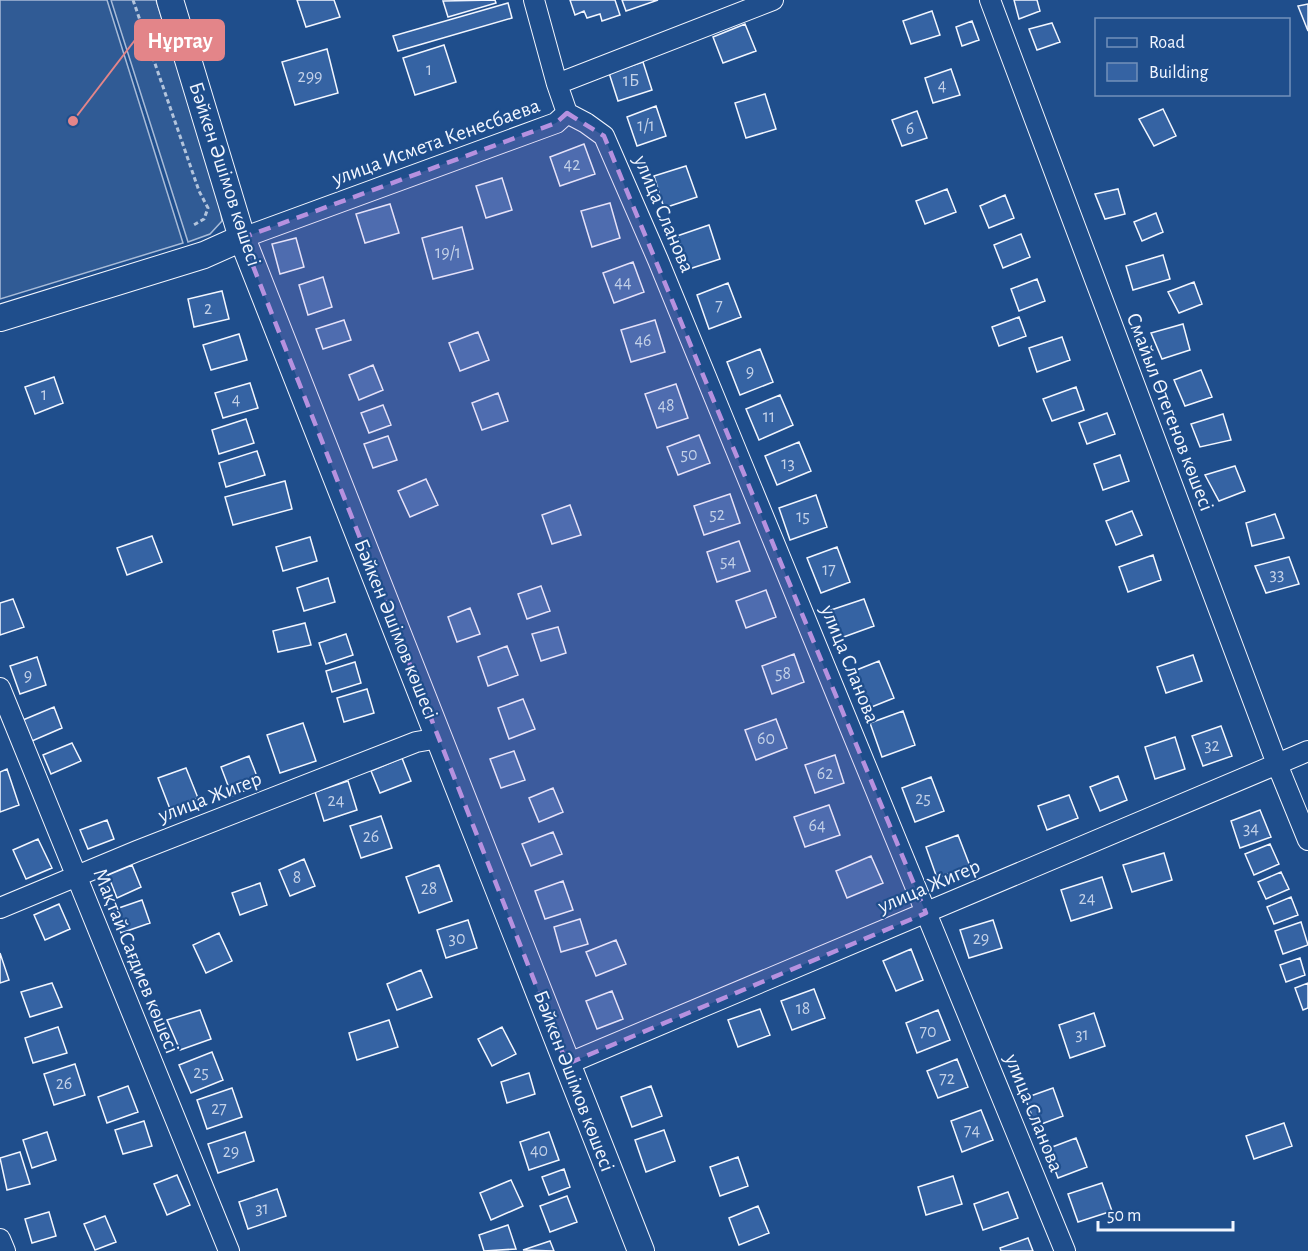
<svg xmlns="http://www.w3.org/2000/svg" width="1308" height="1251" font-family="'Alegreya Sans',sans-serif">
  <rect width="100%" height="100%" fill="#1f4e8c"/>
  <!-- built -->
  <path fill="#305b95" stroke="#a8bbd7" stroke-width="1.5" d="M0,0H107L183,243L0,299Z
    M111,0H156L218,195L222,221L210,234L188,242Z"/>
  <!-- building -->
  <path fill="#3563a3" stroke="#f2f6ff" stroke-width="1.5" d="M297,0H334L340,17L306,27Z
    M495,0L496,3L448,17L443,1Z
    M570,0H615L620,15L602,21L600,14L587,18L584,11L575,15Z
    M622,0H658L626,11Z
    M1014,0H1037L1040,11L1019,19Z
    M508,3L512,18L398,51L393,36Z
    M1308,4V31L1298,6Z
    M932,11L940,35L911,44L903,21Z
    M972,21L979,40L962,46L956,27Z
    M1052,23L1060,42L1037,50L1029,29Z
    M745,24L756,51L723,63L713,37Z
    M444,45L456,82L415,95L403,58Z
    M327,49L338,93L295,105L282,62Z
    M643,62L652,90L618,101L609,73Z
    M951,69L960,95L933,103L925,78Z
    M765,94L776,129L746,138L735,103Z
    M656,106L666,136L637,146L627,117Z
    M1163,109L1176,136L1154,146L1139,119Z
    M917,111L927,138L902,146L892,120Z
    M584,144L595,174L560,186L550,157Z
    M686,166L697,197L664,208L654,176Z
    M502,178L512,210L486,218L476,186Z
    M947,189L956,212L925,224L916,201Z
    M1118,189L1125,214L1105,219L1095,194Z
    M1005,195L1014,218L989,228L980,206Z
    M610,203L620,238L592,247L581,211Z
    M390,204L399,233L365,243L356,214Z
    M1156,213L1163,232L1142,241L1134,222Z
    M709,225L720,259L689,269L677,236Z
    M462,227L473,269L433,279L422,238Z
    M1021,234L1030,257L1003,268L994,245Z
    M296,238L304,267L280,274L272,244Z
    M1163,255L1170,279L1133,290L1126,266Z
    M633,262L644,292L614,303L603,273Z
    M323,277L332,307L308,315L299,285Z
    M1037,279L1045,301L1019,311L1011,289Z
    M1194,282L1202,304L1179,313L1168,292Z
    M728,283L741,317L709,329L697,295Z
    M222,291L229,319L194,327L188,299Z
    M1019,317L1026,336L999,346L992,327Z
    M344,320L351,340L323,349L316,329Z
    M655,320L665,352L631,362L621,330Z
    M1183,324L1190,350L1162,359L1151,333Z
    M478,332L489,360L460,371L449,343Z
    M239,334L247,360L211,370L203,345Z
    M1062,337L1070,360L1037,372L1029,348Z
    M760,349L773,382L740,395L727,362Z
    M373,365L383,390L359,400L349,375Z
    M1201,370L1212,397L1185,406L1174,380Z
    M54,377L63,403L35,414L25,387Z
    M250,383L258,408L223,418L215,393Z
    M676,384L688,418L657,428L645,394Z
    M1076,387L1084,410L1052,421L1043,399Z
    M498,393L508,421L482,430L472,403Z
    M780,395L793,425L759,440L746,409Z
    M383,405L391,425L369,433L361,413Z
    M1107,413L1115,434L1087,444L1079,423Z
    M1223,414L1231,440L1200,447L1191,424Z
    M246,419L254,443L219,454L212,430Z
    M699,435L710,463L678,475L667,447Z
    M388,436L397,460L373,468L364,444Z
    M799,442L811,471L777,485L765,456Z
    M257,451L265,475L226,487L219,463Z
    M1120,455L1129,481L1103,490L1094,464Z
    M1235,466L1245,491L1219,501L1205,475Z
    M426,479L438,505L410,517L398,491Z
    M285,481L292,509L233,525L225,497Z
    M730,494L740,523L704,535L694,506Z
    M816,495L827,527L790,540L779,508Z
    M570,505L581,535L552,544L542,515Z
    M1132,511L1142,535L1116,545L1106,521Z
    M1275,514L1284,538L1252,546L1246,523Z
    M152,536L162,562L127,575L117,548Z
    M310,537L317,561L283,571L276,547Z
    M739,541L750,571L717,582L707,552Z
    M837,547L850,582L821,593L807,558Z
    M1153,555L1161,580L1128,592L1119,567Z
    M1289,557L1299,584L1266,593L1255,566Z
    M328,578L335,602L304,611L297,588Z
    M541,586L550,611L527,619L518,594Z
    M766,590L776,617L746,628L736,601Z
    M13,599L24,627L0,635V603Z
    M864,599L874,626L838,639L828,611Z
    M470,608L480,634L457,642L448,617Z
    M305,623L311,645L278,652L273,631Z
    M558,627L566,653L541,661L532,634Z
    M346,634L353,655L326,664L319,643Z
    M507,646L518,675L488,686L478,657Z
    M794,654L804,682L772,694L762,666Z
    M1193,655L1202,681L1166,693L1157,667Z
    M37,657L46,685L20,694L10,666Z
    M879,661L894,698L864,710L849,673Z
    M355,662L361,683L332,692L326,671Z
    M367,689L374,713L344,722L337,698Z
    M523,699L535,729L509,739L498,708Z
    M54,707L62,728L32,741L23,720Z
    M903,711L915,745L882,757L870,723Z
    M776,719L787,748L756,760L745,730Z
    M303,723L316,761L280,773L267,735Z
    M1221,726L1232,756L1203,766L1192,736Z
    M1175,737L1185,769L1155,779L1145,747Z
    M72,743L81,761L51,774L43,755Z
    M514,751L525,780L501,788L490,759Z
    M835,755L844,783L815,793L805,765Z
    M249,756L260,784L232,796L221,767Z
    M402,758L411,781L380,793L371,771Z
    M186,768L198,798L170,809L158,778Z
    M7,769L19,805L0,812V772Z
    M1118,776L1127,800L1100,811L1090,787Z
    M931,777L944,811L915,822L902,788Z
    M348,781L357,810L324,821L315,792Z
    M553,788L563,812L539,822L529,798Z
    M1069,795L1078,818L1047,830L1038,806Z
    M829,805L840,835L805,847L794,817Z
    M1260,810L1271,837L1240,848L1231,821Z
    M381,816L392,848L361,858L350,826Z
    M107,820L114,839L88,849L80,830Z
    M553,832L562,854L531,866L522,844Z
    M958,835L970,866L937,878L926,847Z
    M38,839L52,868L26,879L13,850Z
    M1270,844L1279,864L1254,875L1245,854Z
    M1164,853L1172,880L1132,892L1123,865Z
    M871,856L883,883L847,898L836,871Z
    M304,859L315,886L290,896L279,870Z
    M132,865L141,887L117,898L108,875Z
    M439,865L452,901L419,913L406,877Z
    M1281,872L1289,889L1266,899L1258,882Z
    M1102,877L1112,908L1071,921L1061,890Z
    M563,881L573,910L545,919L535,891Z
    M260,883L267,905L240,915L232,893Z
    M1291,897L1298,915L1274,924L1267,907Z
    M142,900L150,923L121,933L113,910Z
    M59,904L70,929L45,940L34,915Z
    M580,919L588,944L561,952L554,927Z
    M468,920L477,948L446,958L437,930Z
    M993,920L1002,948L969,958L960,930Z
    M1301,922L1308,945L1283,954L1275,931Z
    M219,933L232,961L206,973L193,945Z
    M616,940L626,964L596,976L586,952Z
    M911,949L923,980L896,991L883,961Z
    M0,953L9,980L0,983Z
    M1300,958L1305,975L1286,982L1280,965Z
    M421,970L432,997L397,1010L387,984Z
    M52,983L62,1007L30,1017L21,992Z
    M1308,983V1008L1303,1010L1295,988Z
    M814,989L825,1018L792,1030L781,1001Z
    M612,991L623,1019L597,1029L586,1001Z
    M760,1009L770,1035L738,1047L728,1020Z
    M200,1010L211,1039L180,1050L167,1020Z
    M938,1010L950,1040L917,1053L906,1023Z
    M1094,1013L1105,1046L1070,1058L1059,1025Z
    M389,1020L398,1047L357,1060L349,1033Z
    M58,1027L67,1053L33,1063L25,1038Z
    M502,1027L516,1054L492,1066L478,1039Z
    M212,1052L223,1080L191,1093L179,1065Z
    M957,1059L968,1087L938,1098L927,1071Z
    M75,1064L85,1095L54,1105L44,1074Z
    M529,1073L535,1094L507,1103L501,1082Z
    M128,1086L138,1112L107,1123L98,1097Z
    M651,1086L662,1116L632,1127L621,1097Z
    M232,1088L242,1117L207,1129L197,1100Z
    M1053,1088L1063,1116L1036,1126L1025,1098Z
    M981,1110L993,1140L962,1152L951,1121Z
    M144,1121L152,1146L123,1154L115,1130Z
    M1284,1123L1292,1146L1254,1159L1246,1136Z
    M664,1130L675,1161L646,1172L635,1140Z
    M47,1132L56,1160L32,1168L23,1140Z
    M245,1132L254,1161L218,1173L208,1144Z
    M549,1132L559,1160L529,1170L520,1142Z
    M1076,1138L1087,1167L1058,1178L1047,1149Z
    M20,1152L30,1184L7,1190L0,1158Z
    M738,1157L748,1186L720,1196L710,1167Z
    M564,1169L570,1187L549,1195L542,1177Z
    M177,1175L190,1205L167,1215L154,1184Z
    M953,1176L962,1204L926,1215L918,1187Z
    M511,1180L523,1206L491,1220L480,1193Z
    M1102,1183L1112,1211L1078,1222L1068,1194Z
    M277,1189L286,1216L248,1229L239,1202Z
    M1008,1192L1018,1218L983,1230L974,1204Z
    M567,1196L577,1222L550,1232L540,1206Z
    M758,1206L769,1233L739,1245L729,1218Z
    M49,1212L56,1236L32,1243L25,1219Z
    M105,1216L116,1242L95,1250L84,1224Z
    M508,1225L516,1249L484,1251L479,1235Z
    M1028,1238L1033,1251H1001L1000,1248Z
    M550,1241L554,1251L523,1250Z"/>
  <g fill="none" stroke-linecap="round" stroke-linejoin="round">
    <!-- minor casing -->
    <g stroke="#f2f6ff" stroke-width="22">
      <path id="minor" d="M534,0L557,84
        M990,0L1277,764L1308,840
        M567,113L586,123L604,136L658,260L1065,1251
        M242,238L556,123L567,113L557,84L773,0
        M0,688L229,1251
        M0,908L137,851L416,742L439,738
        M567,1064L1308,751
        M0,1239L5,1251"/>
    </g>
    <!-- major casing -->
    <g stroke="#f2f6ff" stroke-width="28">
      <path id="major" d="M170,0L242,238L641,1251
        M0,318L204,255L242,238"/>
    </g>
    <!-- path -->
    <path stroke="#b3c4dc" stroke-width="3" stroke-dasharray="4.5 3" stroke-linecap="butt" d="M133,0L199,191L208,208L204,219L192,226"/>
    <!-- minor -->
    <use href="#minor" stroke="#1f4e8c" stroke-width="20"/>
    <!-- major -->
    <use href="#major" stroke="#1f4e8c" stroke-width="26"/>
  </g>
  <!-- marked area -->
  <path fill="#b691df" fill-opacity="0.2" stroke="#b691df" stroke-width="4.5" stroke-dasharray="12 8" stroke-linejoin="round" d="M567,113L604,136L926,913L567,1064L242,238L556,123Z"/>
  <g text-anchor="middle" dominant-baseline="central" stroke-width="4.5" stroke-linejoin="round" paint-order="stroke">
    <!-- number labels -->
    <g font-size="18" fill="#c3d1e8">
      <text x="429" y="70">1</text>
      <text x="310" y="77">299</text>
      <text x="631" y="81">1Б</text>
      <text x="942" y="86">4</text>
      <text x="646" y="126">1/1</text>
      <text x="910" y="129">6</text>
      <text x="572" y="165">42</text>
      <text x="448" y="253">19/1</text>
      <text x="623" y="283">44</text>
      <text x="719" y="306">7</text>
      <text x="208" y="309">2</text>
      <text x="643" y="341">46</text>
      <text x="750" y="372">9</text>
      <text x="44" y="395">1</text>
      <text x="236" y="400">4</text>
      <text x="666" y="406">48</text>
      <text x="769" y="417">11</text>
      <text x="689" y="455">50</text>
      <text x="788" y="464">13</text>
      <text x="717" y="515">52</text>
      <text x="803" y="517">15</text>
      <text x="728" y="562">54</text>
      <text x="829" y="570">17</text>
      <text x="1277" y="575">33</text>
      <text x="783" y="674">58</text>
      <text x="28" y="676">9</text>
      <text x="766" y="739">60</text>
      <text x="1212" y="746">32</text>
      <text x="825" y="774">62</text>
      <text x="923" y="799">25</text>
      <text x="336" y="801">24</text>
      <text x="817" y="826">64</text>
      <text x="1251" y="829">34</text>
      <text x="371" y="837">26</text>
      <text x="297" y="878">8</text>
      <text x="429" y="889">28</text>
      <text x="1087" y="899">24</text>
      <text x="457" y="939">30</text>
      <text x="981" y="939">29</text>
      <text x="803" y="1009">18</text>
      <text x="928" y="1032">70</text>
      <text x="1082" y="1035">31</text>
      <text x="201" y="1073">25</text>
      <text x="947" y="1079">72</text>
      <text x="64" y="1084">26</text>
      <text x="219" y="1109">27</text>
      <text x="972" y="1131">74</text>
      <text x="539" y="1151">40</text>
      <text x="231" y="1152">29</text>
      <text x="262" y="1209">31</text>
    </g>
    <!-- street labels -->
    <g font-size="21" fill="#f2f6ff" stroke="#1f4e8c">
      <text transform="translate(436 142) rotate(-20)">улица Исмета Кенесбаева</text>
      <text transform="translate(225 174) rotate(72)">Бәйкен Әшімов көшесі</text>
      <text transform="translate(664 214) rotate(67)">улица Сланова</text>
      <text transform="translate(1170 412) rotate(69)">Смайыл Өтегенов көшесі</text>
      <text transform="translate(396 629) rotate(68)">Бәйкен Әшімов көшесі</text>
      <text transform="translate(850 664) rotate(68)">улица Сланова</text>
      <text transform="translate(210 797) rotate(-21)">улица Жигер</text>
      <text transform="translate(929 886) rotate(-23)">улица Жигер</text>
      <text transform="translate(136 961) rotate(68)">Мақтай Сағдиев көшесі</text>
      <text transform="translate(574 1081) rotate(69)">Бәйкен Әшімов көшесі</text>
      <text transform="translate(1034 1113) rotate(68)">улица Сланова</text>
    </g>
  </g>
  <!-- callouts -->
  <path fill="none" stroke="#e38589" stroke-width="2" d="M73 121L135 40"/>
  <circle fill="#e38589" stroke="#1f4e8c" stroke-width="2" cx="73" cy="121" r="6"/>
  <rect fill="#e38589" stroke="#e38589" stroke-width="2" x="135" y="20" width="89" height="40" rx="6"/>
  <g font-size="22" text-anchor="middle" font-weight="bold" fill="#fff">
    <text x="180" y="48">Нұртау</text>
  </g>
  <!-- legend -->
  <rect x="1095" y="18" width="195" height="78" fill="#1f4e8c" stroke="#7391ba" stroke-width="1.5"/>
  <rect x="1107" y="38" width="30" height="9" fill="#1f4e8c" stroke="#7391ba" stroke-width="1.5"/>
  <text x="1149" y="48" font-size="18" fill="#f2f6ff">Road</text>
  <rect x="1107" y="63" width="30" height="18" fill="#3563a3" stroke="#7391ba" stroke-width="1.5"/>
  <text x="1149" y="78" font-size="18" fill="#f2f6ff">Building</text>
  <!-- scale -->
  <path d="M1098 1221v9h135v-9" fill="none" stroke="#f2f6ff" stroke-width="3"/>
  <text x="1107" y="1221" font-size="18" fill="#f2f6ff" stroke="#1f4e8c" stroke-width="4.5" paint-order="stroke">50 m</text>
</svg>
